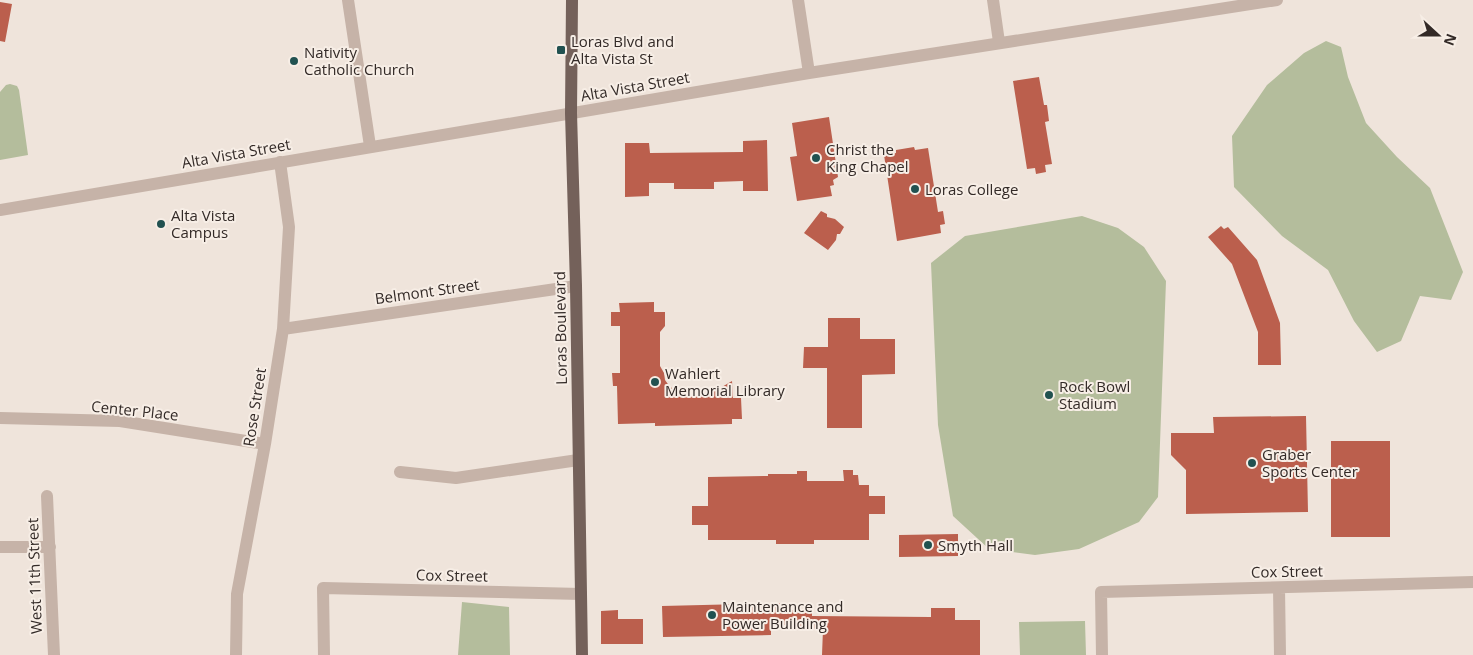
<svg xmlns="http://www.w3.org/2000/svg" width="1473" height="655" font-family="'Open Sans',sans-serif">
  <rect width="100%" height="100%" fill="#efe4db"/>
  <!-- green -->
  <path fill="#b4bd9c" d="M1326,41L1341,47L1348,77L1366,123L1397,157L1430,188L1463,272L1451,300L1420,296L1401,341L1377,352L1354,321L1328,270L1282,236L1234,187L1232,136L1267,85L1304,53Z
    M10,84L17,86L19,90L28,155L0,160V92L6,85Z
    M1082,216L1118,228L1144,247L1166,281L1158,497L1139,522L1079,549L1035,555L989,549L953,516L938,425L931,263L965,236Z
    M462,602L509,607L510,655H458Z
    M1085,621L1086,655H1020L1019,622Z"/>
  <!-- building -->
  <path fill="#bb5f4d" d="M0,2L12,4L5,42L0,41Z
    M1039,77L1044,105H1047L1049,121L1045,122L1052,164L1045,165L1046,172L1036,174L1035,168L1027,169L1013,81Z
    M829,117L838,177L833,180L834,185L830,186L832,196L797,201L790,157L797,156L792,123Z
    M767,140L768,191H743V181L714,182V189H674V183H649V196L625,197V143H649L650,153L743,152V141Z
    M914,147L915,150L928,148L938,212L943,211L945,224L940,225L941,233L897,241L884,155L896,153V150Z
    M821,211L827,214V217L835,219L844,227L840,234H837L836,240L828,250L804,233Z
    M1221,226L1224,229L1228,227L1257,260L1280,323L1281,365H1258V332L1232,264L1208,237Z
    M654,302V312H665V326L660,332V366L664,373L665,380L670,387L685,394L699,396L710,394L732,381L733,398H741L742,419H732V424L655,426V423L618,424L617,386H613L612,373H620V326H611V312H620L619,303Z
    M828,318H860V339H895V374L862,375V428H827V368H803L804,347H828Z
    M1306,416L1308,512L1186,514V470L1171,455V433H1214L1213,417Z
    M1331,441H1390V537H1331Z
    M843,470H853V475H858L859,485H869V496H885V514H869V540H814V544H776V540H708V525H692V506H708V477L768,476V474H797V471H807V481H844Z
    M958,534V556L899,557V535Z
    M783,603V610H812V616L931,617V608H955V620H980V655H822L823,629L796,628V625H771V635L663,637L662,606Z
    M618,610V619H643V644H601V611Z"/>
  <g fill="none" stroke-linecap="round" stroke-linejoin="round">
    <!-- minor -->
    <path stroke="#c6b3a8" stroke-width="12" d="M348,0L370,146
      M798,0L809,73
      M993,0L999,42
      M0,210L809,73L1277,0
      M283,329L576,286
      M0,418L120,421L265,444
      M400,472L456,478L578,460
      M47,496L54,655
      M0,547H50
      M1279,588L1280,655
      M236,655L237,594L265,444L283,329L289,227L280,162
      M324,655L323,588L581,594
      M1102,655L1101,592L1473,582"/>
    <!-- major -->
    <path stroke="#74615a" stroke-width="12" d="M572,0L571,113L576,286L582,655"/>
  </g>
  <!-- markers -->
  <g fill="#215150" stroke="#f7eee6" stroke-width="2">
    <rect x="556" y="45" width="10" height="10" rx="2.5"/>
    <circle cx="294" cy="61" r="5"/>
    <circle cx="816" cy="158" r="5"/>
    <circle cx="915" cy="189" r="5"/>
    <circle cx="161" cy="224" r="5"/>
    <circle cx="655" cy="382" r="5"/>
    <circle cx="1049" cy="395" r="5"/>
    <circle cx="1252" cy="463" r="5"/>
    <circle cx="928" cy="545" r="5"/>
    <circle cx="712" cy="615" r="5"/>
  </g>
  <g text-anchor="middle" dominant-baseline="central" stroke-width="4" stroke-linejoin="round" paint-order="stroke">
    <!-- poi labels -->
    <g font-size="15" fill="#332a27" stroke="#f7eee6" text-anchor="start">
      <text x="571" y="41">Loras Blvd and<tspan x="571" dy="17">Alta Vista St</tspan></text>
      <text x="304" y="52">Nativity<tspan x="304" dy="17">Catholic Church</tspan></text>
      <text x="826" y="149">Christ the<tspan x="826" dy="17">King Chapel</tspan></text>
      <text x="925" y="189">Loras College</text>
      <text x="171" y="215">Alta Vista<tspan x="171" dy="17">Campus</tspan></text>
      <text x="665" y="373">Wahlert<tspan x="665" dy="17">Memorial Library</tspan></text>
      <text x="1059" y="386">Rock Bowl<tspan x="1059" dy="17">Stadium</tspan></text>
      <text x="1262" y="454">Graber<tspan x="1262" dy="17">Sports Center</tspan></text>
      <text x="938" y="545">Smyth Hall</text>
      <text x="722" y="606">Maintenance and<tspan x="722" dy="17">Power Building</tspan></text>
    </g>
    <!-- street labels -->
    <g font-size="15" fill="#332a27" stroke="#f7eee6">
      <text transform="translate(635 86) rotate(-10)">Alta Vista Street</text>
      <text transform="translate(236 153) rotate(-10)">Alta Vista Street</text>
      <text transform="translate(427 291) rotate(-8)">Belmont Street</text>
      <text transform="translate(560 328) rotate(-91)">Loras Boulevard</text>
      <text transform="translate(254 407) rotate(-81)">Rose Street</text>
      <text transform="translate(135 410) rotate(6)">Center Place</text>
      <text transform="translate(1287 571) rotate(-1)">Cox Street</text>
      <text transform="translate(452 575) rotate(1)">Cox Street</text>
      <text transform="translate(34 576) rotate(-92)">West 11th Street</text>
    </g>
  </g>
  <!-- north arrow -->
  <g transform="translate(1438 35) rotate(111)" stroke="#f7eee6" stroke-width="4" paint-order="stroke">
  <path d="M0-4L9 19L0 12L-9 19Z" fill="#332a27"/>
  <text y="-8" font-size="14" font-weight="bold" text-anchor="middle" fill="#332a27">N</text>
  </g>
</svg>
